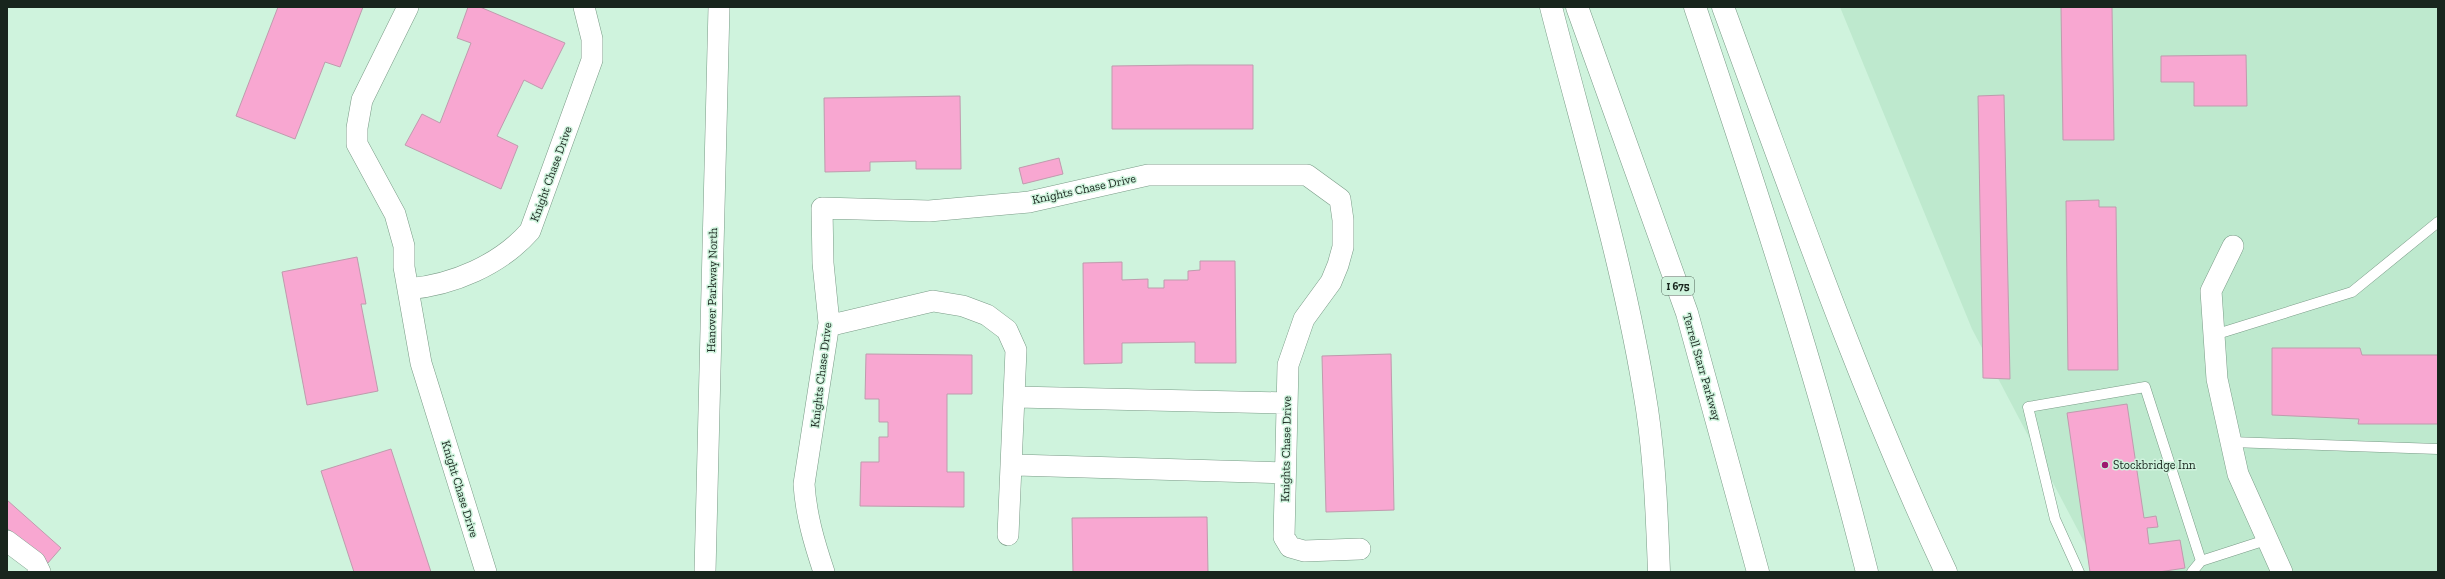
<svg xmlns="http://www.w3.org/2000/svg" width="2445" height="579" font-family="'Zilla Slab',serif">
  <rect width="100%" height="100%" fill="#cff3dd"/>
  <!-- built -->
  <path fill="#bee9ce" d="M1840,7H2438V572H2100L1972,329Z"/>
  <!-- building -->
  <path fill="#f8a7d1" stroke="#bf9bad" d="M278,7H363L340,67L325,62L295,139L236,116Z
    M468,7H480L565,43L542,89L524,80L497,136L518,146L501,189L405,145L422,114L440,123L471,43L457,38Z
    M2061,7H2112L2114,140H2063Z
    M2246,55L2247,106H2194V82H2161V56Z
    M1188,65H1253V129H1112V66Z
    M2004,95L2010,379L1983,378L1978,96Z
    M960,96L961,169H916V161L870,162V171L825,172L824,98Z
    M1059,158L1063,174L1023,184L1019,168Z
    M2099,200V207H2116L2118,370H2068L2066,201Z
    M357,257L366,304H361L378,391L307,405L282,272Z
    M1200,261H1235L1236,363H1195V342L1122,343V363L1084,364L1083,263L1122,262V280L1148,279V288H1164V280H1188V271L1200,270Z
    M2272,348H2360L2362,355H2438V424H2358L2359,419L2272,415Z
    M866,354L972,355V394H947V472H964V507L860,506L861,462H879V437H888V422H879V399H865Z
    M1391,354L1394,510L1326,512L1322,356Z
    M2127,404L2144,518L2156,516L2158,527L2147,528L2149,544L2180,540L2185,568L2159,572H2090L2067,413Z
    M391,449L431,572H354L321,471Z
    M7,500L61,548L47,564L7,528Z
    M1207,517L1208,572H1073L1072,518Z"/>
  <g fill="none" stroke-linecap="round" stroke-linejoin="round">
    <!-- service casing -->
    <g stroke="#7a9b87" stroke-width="11">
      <path id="service" d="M2214,335L2352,292L2438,222
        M2231,442L2438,449
        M2079,572L2055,519L2028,407L2145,387L2201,561
        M2192,572L2201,561L2266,540"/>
    </g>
    <!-- minor casing -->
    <g stroke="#7a9b87" stroke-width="22">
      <path id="minor" d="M408,7L362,100L357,128V144L395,214L404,246V267L421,363L486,572
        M2233,246L2211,291L2217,379L2238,474L2282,572
        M408,289C453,285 500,265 530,231L592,60V39L584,7
        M829,323L836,324L933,301L963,306L987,315L1007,330L1016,350L1008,535
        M1015,397L1287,403
        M1012,465L1285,473
        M7,541L35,562L40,572
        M705,572L719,7
        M824,572C814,542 806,515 804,484L829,323L823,263L822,208L929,211L1029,202L1148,175H1307L1340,199L1343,220V247L1338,265L1331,282L1304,319L1288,365L1284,537L1290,547L1304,551L1360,549"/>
    </g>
    <!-- motorway casing -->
    <g stroke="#7a9b87" stroke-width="23">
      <path id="motorway" d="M1551,7C1585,140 1626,273 1647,409C1655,463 1657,518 1659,572
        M1577,7L1687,313L1758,572
        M1695,7C1758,194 1819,381 1867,572
        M1723,7C1793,197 1860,389 1946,572"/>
    </g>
    <!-- service -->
    <use href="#service" stroke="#fff" stroke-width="10"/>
    <!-- minor -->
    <use href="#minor" stroke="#fff" stroke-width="21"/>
    <!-- motorway -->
    <use href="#motorway" stroke="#fff" stroke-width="22"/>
  </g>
  <!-- markers -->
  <circle fill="#9c1a6e" stroke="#cff3dd" stroke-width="1.5" cx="2105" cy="465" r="4"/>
  <g text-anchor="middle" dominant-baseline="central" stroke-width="3" stroke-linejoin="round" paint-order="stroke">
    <!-- shield labels -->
    <rect fill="#cff3dd" stroke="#4f6357" stroke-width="1" x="1662" y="277" width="32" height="18" rx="3"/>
    <g font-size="11" font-weight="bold" fill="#18251d">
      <text x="1678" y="286">I 675</text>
    </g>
    <!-- street labels -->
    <g font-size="12" fill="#18251d" stroke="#cff3dd">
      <text transform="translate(551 174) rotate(-70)">Knight Chase Drive</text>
      <text transform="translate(1084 189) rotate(-12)">Knights Chase Drive</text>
      <text transform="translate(712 290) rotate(-89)">Hanover Parkway North</text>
      <text transform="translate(1702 367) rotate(74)">Terrell Starr Parkway</text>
      <text transform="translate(821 375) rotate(-83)">Knights Chase Drive</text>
      <text transform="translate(1286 449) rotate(-89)">Knights Chase Drive</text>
      <text transform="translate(460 489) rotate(73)">Knight Chase Drive</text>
    </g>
    <!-- poi labels -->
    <g font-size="12" fill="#18251d" stroke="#cff3dd" text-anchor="start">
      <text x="2113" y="465">Stockbridge Inn</text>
    </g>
  </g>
  <!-- border -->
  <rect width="2445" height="579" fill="none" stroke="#18251d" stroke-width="16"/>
</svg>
